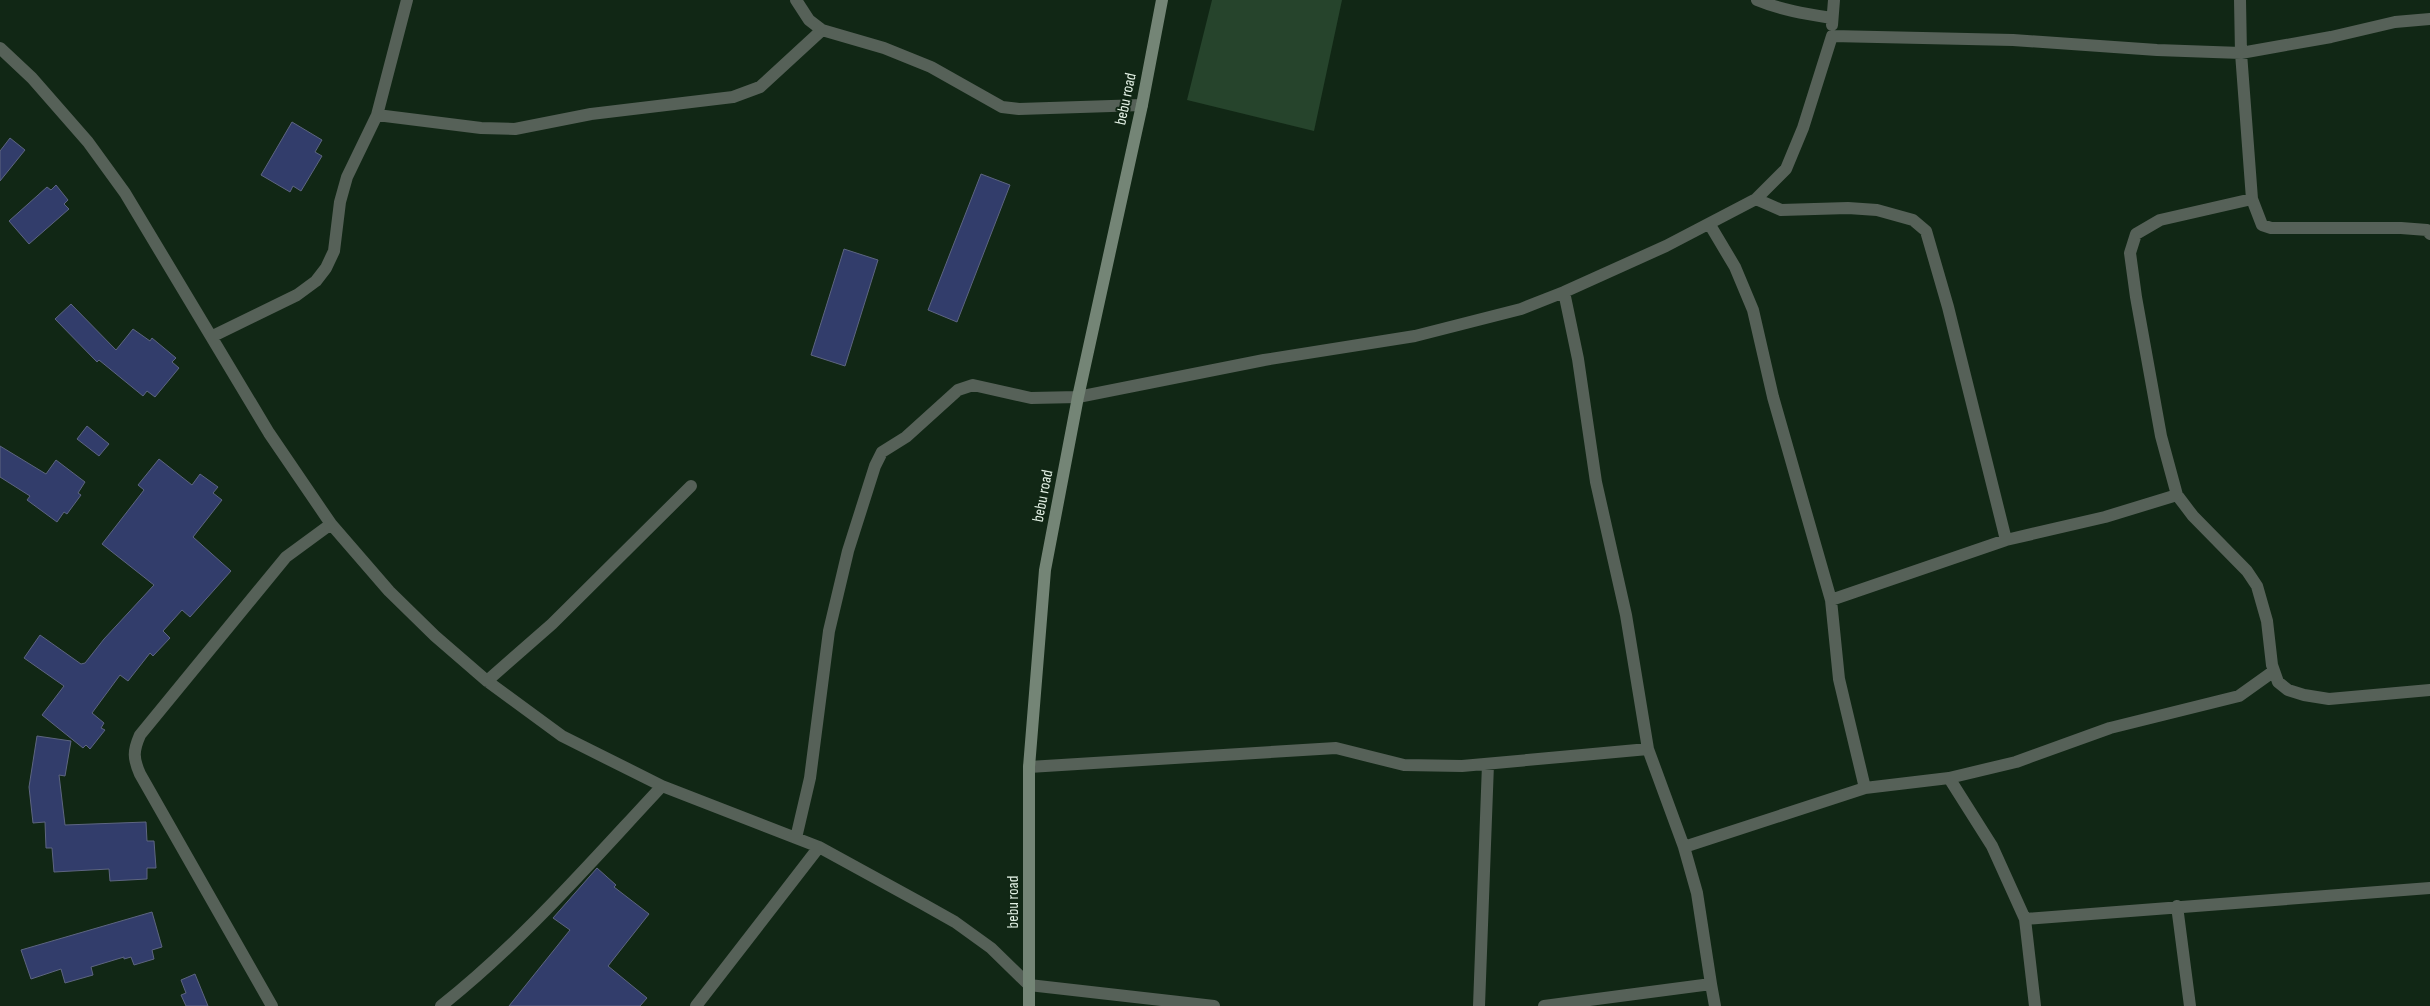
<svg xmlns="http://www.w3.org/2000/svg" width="2430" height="1006" font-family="'Sofia Sans Condensed',sans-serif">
  <rect width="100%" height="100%" fill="#112715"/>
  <!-- green -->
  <path fill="#26442c" d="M1212,0H1342L1314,131L1187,100Z"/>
  <!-- building -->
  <path fill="#323d6b" stroke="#5d6580" d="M292,122L322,140L315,152L322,156L301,191L293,186L290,192L261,175Z
    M10,138L25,150L0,181V151Z
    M981,174L1010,185L957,322L928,310Z
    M56,185L68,200L64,204L69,209L29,244L9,221L47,187L51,190Z
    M844,249L878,260L845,366L811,355Z
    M71,304L116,350L133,329L150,341L152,338L176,358L172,362L179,368L155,397L147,391L143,396L99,360L97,362L55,319Z
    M87,426L109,444L99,456L77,439Z
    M0,446L46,474L56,460L85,482L78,493L81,495L67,514L64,512L57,522L27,500L30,496L0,477Z
    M159,459L192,485L200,474L218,487L213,493L222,500L193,537L231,571L190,617L182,610L163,631L170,638L153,656L150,653L128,681L120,675L92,713L104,723L101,728L105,730L90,749L86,745L83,748L42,715L64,686L24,658L40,635L81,664L85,663L104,639L154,585L102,544L144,490L138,485Z
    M37,736L71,741L65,776L59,775L65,825L146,822L147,841H154L156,868H147V879L110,881L109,869L54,872L52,848H46L45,822L33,823L29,787Z
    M597,868L616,885L614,887L649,914L608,966L647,998L640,1006H509L570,930L553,918Z
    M152,912L162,947L152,950L154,959L134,965L131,957L124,959V957L91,967L93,975L65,983L61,969L31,979L21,950Z
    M195,974L208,1006H186L181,995L186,993L181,980Z"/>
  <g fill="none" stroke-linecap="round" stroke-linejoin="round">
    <!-- street -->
    <path stroke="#566158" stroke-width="12" d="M796,0L809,20L822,30L884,48L931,67L1002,107L1019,109L1142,105
      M1757,0C1781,10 1807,14 1832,18
      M2240,0L2241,53L2252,199L2262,225L2271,228H2401L2427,230L2430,234
      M1832,25L1834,0
      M0,48L32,78L88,142L125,193L269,433L331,524L389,591L435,636L487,681L562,736L662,786L819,847L923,904L955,922L991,948L1029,985L1214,1006
      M377,115L481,128L515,129L591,114L733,97L760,87L822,30
      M1756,199L1781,210L1848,208L1877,210L1913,220L1926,231L1948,307L2006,540
      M2252,199L2160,220L2136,234L2130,253L2136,297L2161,436L2177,495L2193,516L2247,571L2257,586L2267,621L2272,665L2278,682L2288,690L2304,695L2329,699L2430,690
      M1710,225L1735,267L1753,310L1773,397L1831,600L1839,679L1865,788
      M1564,292L1578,359L1596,482L1626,615L1648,749L1684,847L1697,893L1711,984
      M213,336L297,295L316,281L326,268L334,251L340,202L347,177L377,115L407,0
      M1831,600L2006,540L2105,517L2177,495
      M487,681L552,624L691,486
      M1029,767L1336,748L1404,765L1462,766L1648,749
      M1949,778L1992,846L2025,919L2035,1006
      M796,838L810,778L829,631L848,551L875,466L882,452L906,437L958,390L973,385L1031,398L1078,397L1264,360L1415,336L1521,309L1564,292L1666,246L1756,199L1786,169L1803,128L1832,36L2013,40L2157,50L2241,53L2331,37L2395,22L2430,19
      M1684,847L1865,788L1949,778L2016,762L2110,728L2239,696L2274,671
      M2177,906L2190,1006
      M2025,919L2430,888
      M272,1006L140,774C133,758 133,751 140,735L286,557L331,524
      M441,1006C523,941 591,862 662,786
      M696,1006L819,847
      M1479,1006L1488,764
      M1544,1006L1711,984L1715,1006"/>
    <!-- secondary -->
    <path stroke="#748576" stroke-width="12" d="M1029,1006V767L1045,570L1078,397L1142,105L1162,0"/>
  </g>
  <g text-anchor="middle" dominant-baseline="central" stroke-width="4" stroke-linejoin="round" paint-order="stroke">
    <!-- street labels -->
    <g font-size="16" fill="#e3f1e5" stroke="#112715">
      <text transform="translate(1126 99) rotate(-78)">bebu road</text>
      <text transform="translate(1043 496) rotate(-79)">bebu road</text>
      <text transform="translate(1013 902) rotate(-90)">bebu road</text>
    </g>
  </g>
</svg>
